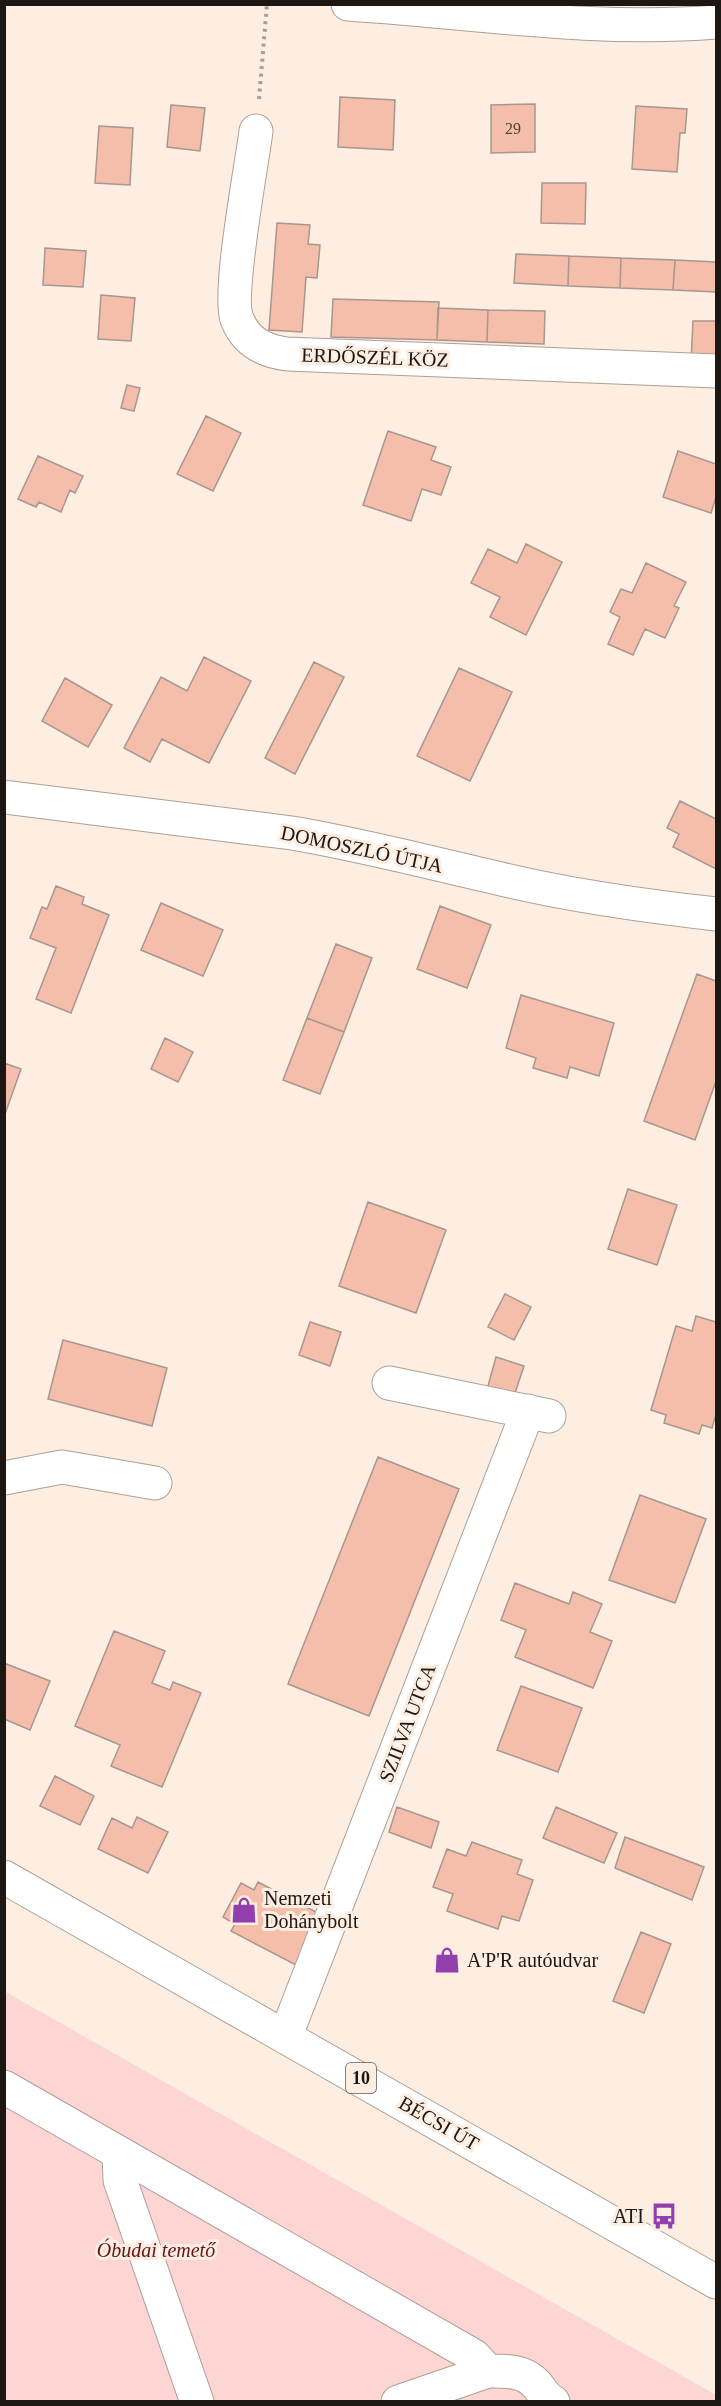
<svg xmlns="http://www.w3.org/2000/svg" width="721" height="2406" font-family="Georgia,serif">
  <rect width="100%" height="100%" fill="#fdeee1"/>
  <!-- green -->
  <path fill="#fdd5d3" d="M4,1991L716,2395V2401H5Z"/>
  <!-- building -->
  <path fill="#f5beaa" stroke="#a8968f" stroke-width="1.5" d="M340,97L395,100L393,150L338,147Z
    M535,104V152L491,153V105Z
    M171,105L205,108L200,151L167,147Z
    M636,106L687,109L685,133H680L677,172L632,169Z
    M99,126L133,128L130,185L95,183Z
    M542,183H586L585,224L541,223Z
    M277,223L310,225L308,244L320,245L317,278L306,277L302,332L269,330Z
    M45,248L86,251L83,287L43,285Z
    M516,254L569,256L568,286L514,283Z
    M569,256L621,258L620,288L568,286Z
    M621,258L675,260L673,290L620,288Z
    M675,260L716,262V292L673,290Z
    M101,295L135,298L131,341L98,339Z
    M333,299L439,302L437,340L331,337Z
    M438,308L488,310L487,342L437,340Z
    M488,310L545,311L544,344L487,342Z
    M693,321H716V363L691,362Z
    M127,385L140,388L134,411L121,408Z
    M206,416L241,433L213,491L177,474Z
    M388,431L436,447L431,460L451,467L441,495L422,489L411,521L363,505Z
    M678,451L716,464V497L711,513L663,497Z
    M38,456L83,476L75,493L70,490L61,512L39,502L36,507L18,499Z
    M526,544L562,562L526,635L490,617L500,597L471,583L488,549L517,563Z
    M646,563L686,582L674,606L679,608L665,638L645,629L633,655L608,644L620,617L610,612L621,589L632,593Z
    M204,657L251,681L209,763L162,739L150,762L124,748L161,677L187,691Z
    M314,662L344,677L295,774L265,758Z
    M459,668L512,692L470,781L417,756Z
    M65,678L112,705L88,747L42,721Z
    M680,801L716,819V869L673,847L679,834L667,828Z
    M56,886L84,897L82,904L109,915L71,1013L36,999L56,948L30,938L42,907L47,909Z
    M161,903L223,930L203,976L141,950Z
    M440,906L491,925L467,988L417,969Z
    M336,944L372,958L344,1032L307,1018Z
    M697,974L716,981V1081L695,1140L644,1121Z
    M521,995L614,1023L599,1076L570,1067L567,1078L533,1068L536,1058L506,1048Z
    M307,1018L344,1032L320,1094L283,1080Z
    M165,1038L193,1052L178,1082L151,1069Z
    M4,1063L21,1069L4,1117Z
    M628,1189L677,1205L657,1265L608,1249Z
    M368,1202L446,1230L416,1313L339,1286Z
    M505,1294L531,1307L514,1340L488,1327Z
    M696,1316L716,1322V1414L712,1428L702,1425L699,1434L664,1423L666,1415L651,1410L676,1326L692,1331Z
    M310,1322L341,1332L330,1366L299,1355Z
    M63,1340L167,1368L152,1426L48,1399Z
    M496,1357L524,1366L512,1402L486,1393Z
    M378,1457L459,1489L369,1716L288,1684Z
    M640,1495L706,1519L675,1603L609,1580Z
    M515,1583L569,1604L573,1592L602,1604L590,1632L612,1641L593,1688L515,1657L526,1630L501,1620Z
    M114,1631L165,1651L152,1683L170,1690L173,1682L201,1693L162,1787L111,1766L120,1745L75,1726Z
    M4,1663L50,1681L30,1730L4,1719Z
    M521,1686L582,1708L558,1772L497,1750Z
    M55,1776L94,1796L80,1825L40,1806Z
    M397,1807L439,1822L431,1848L389,1832Z
    M556,1807L617,1833L604,1863L543,1838Z
    M137,1817L168,1832L148,1873L98,1849L112,1818L132,1828Z
    M625,1837L704,1867L692,1900L615,1868Z
    M472,1842L522,1860L517,1874L533,1880L519,1921L502,1916L498,1929L447,1911L453,1894L433,1887L447,1849L466,1856Z
    M258,1882L322,1915L296,1965L231,1931L235,1924L223,1917L241,1883L254,1890Z
    M641,1932L671,1944L644,2013L613,2001Z"/>
  <g fill="none" stroke-linecap="round" stroke-linejoin="round">
    <!-- minor casing -->
    <g stroke="#ae9f94" stroke-width="35">
      <path id="minor" d="M348,4C471,12 593,32 716,22
        M256,131C252,164 227,295 237,319C246,342 264,351 287,354L716,371
        M4,797L292,833C363,845 431,863 501,879C572,896 644,906 716,914
        M389,1383L549,1416
        M4,1478L62,1467L155,1483
        M286,2035L528,1411
        M4,2087L474,2356L488,2371C506,2371 524,2370 537,2385C543,2392 544,2397 553,2402
        M119,2153L120,2180L197,2402
        M398,2402L488,2371"/>
    </g>
    <!-- major casing -->
    <g stroke="#ae9f94" stroke-width="35">
      <path id="major" d="M4,1877L716,2282"/>
    </g>
    <!-- path -->
    <path stroke="#a89d93" stroke-width="4" stroke-dasharray="3 4.5" stroke-linecap="butt" d="M259,99L267,4"/>
    <!-- minor -->
    <use href="#minor" stroke="#fff" stroke-width="33"/>
    <!-- major -->
    <use href="#major" stroke="#fff" stroke-width="33"/>
  </g>
  <!-- icons -->
  <defs>
    <g id="shop-bare" transform="scale(2.07)"><path d="M-5-2.5h2.3a2.7 3.5 0 0 1 5.4 0H5L5.5 6h-11ZM-1.5-2.5h3a1.5 2.3 0 0 0-3 0Z" fill="#923fad" stroke="#fdeee1" stroke-width="2.5" paint-order="stroke"/></g>
    <g id="bus-bare" transform="scale(2.07)"><path d="M-5-6H5V4H4V6H2V4H-2V6H-4V4H-5ZM-3.5-4V0h7V-4ZM-3.5 1.2v1.5H-2V1.2ZM2 1.2v1.5H3.5V1.2Z" fill="#923fad" stroke="#fdeee1" stroke-width="2.5" paint-order="stroke"/></g>
  </defs>
  <g fill-rule="evenodd">
    <use href="#shop-bare" x="244" y="1910"/>
    <use href="#shop-bare" x="447" y="1960"/>
    <use href="#bus-bare" x="664" y="2216"/>
  </g>
  <g text-anchor="middle" dominant-baseline="central" stroke-width="6" stroke-linejoin="round" paint-order="stroke">
    <!-- number labels -->
    <g font-size="16" fill="#524138">
      <text x="513" y="128">29</text>
    </g>
    <!-- shield labels -->
    <rect fill="#fdeee1" stroke="#605850" stroke-width="1.5" x="346" y="2063" width="30" height="30" rx="4.5"/>
    <g font-size="18" font-weight="bold" fill="#1c1712">
      <text x="361" y="2078">10</text>
    </g>
    <!-- street labels -->
    <g font-size="20" fill="#1c1712" stroke="#fdeee1">
      <text transform="translate(375 357) rotate(2)">ERDŐSZÉL KÖZ</text>
      <text transform="translate(362 849) rotate(12)">DOMOSZLÓ ÚTJA</text>
      <text transform="translate(407 1723) rotate(-69)">SZILVA UTCA</text>
      <text transform="translate(439 2123) rotate(30)">BÉCSI ÚT</text>
    </g>
    <!-- poi labels -->
    <g font-size="20" fill="#1c1712" stroke="#fdeee1" text-anchor="start">
      <text x="264" y="1898">Nemzeti<tspan x="264" dy="23">Dohánybolt</tspan></text>
      <text x="467" y="1960">A'P'R autóudvar</text>
      <text x="644" y="2216" text-anchor="end">ATI</text>
    </g>
    <!-- park labels -->
    <g font-size="20" font-style="italic" fill="#66111c" stroke="#fdeee1">
      <text x="156" y="2250">Óbudai temető</text>
    </g>
  </g>
  <!-- border -->
  <rect width="721" height="2406" fill="none" stroke="#1c1712" stroke-width="12"/>
</svg>
